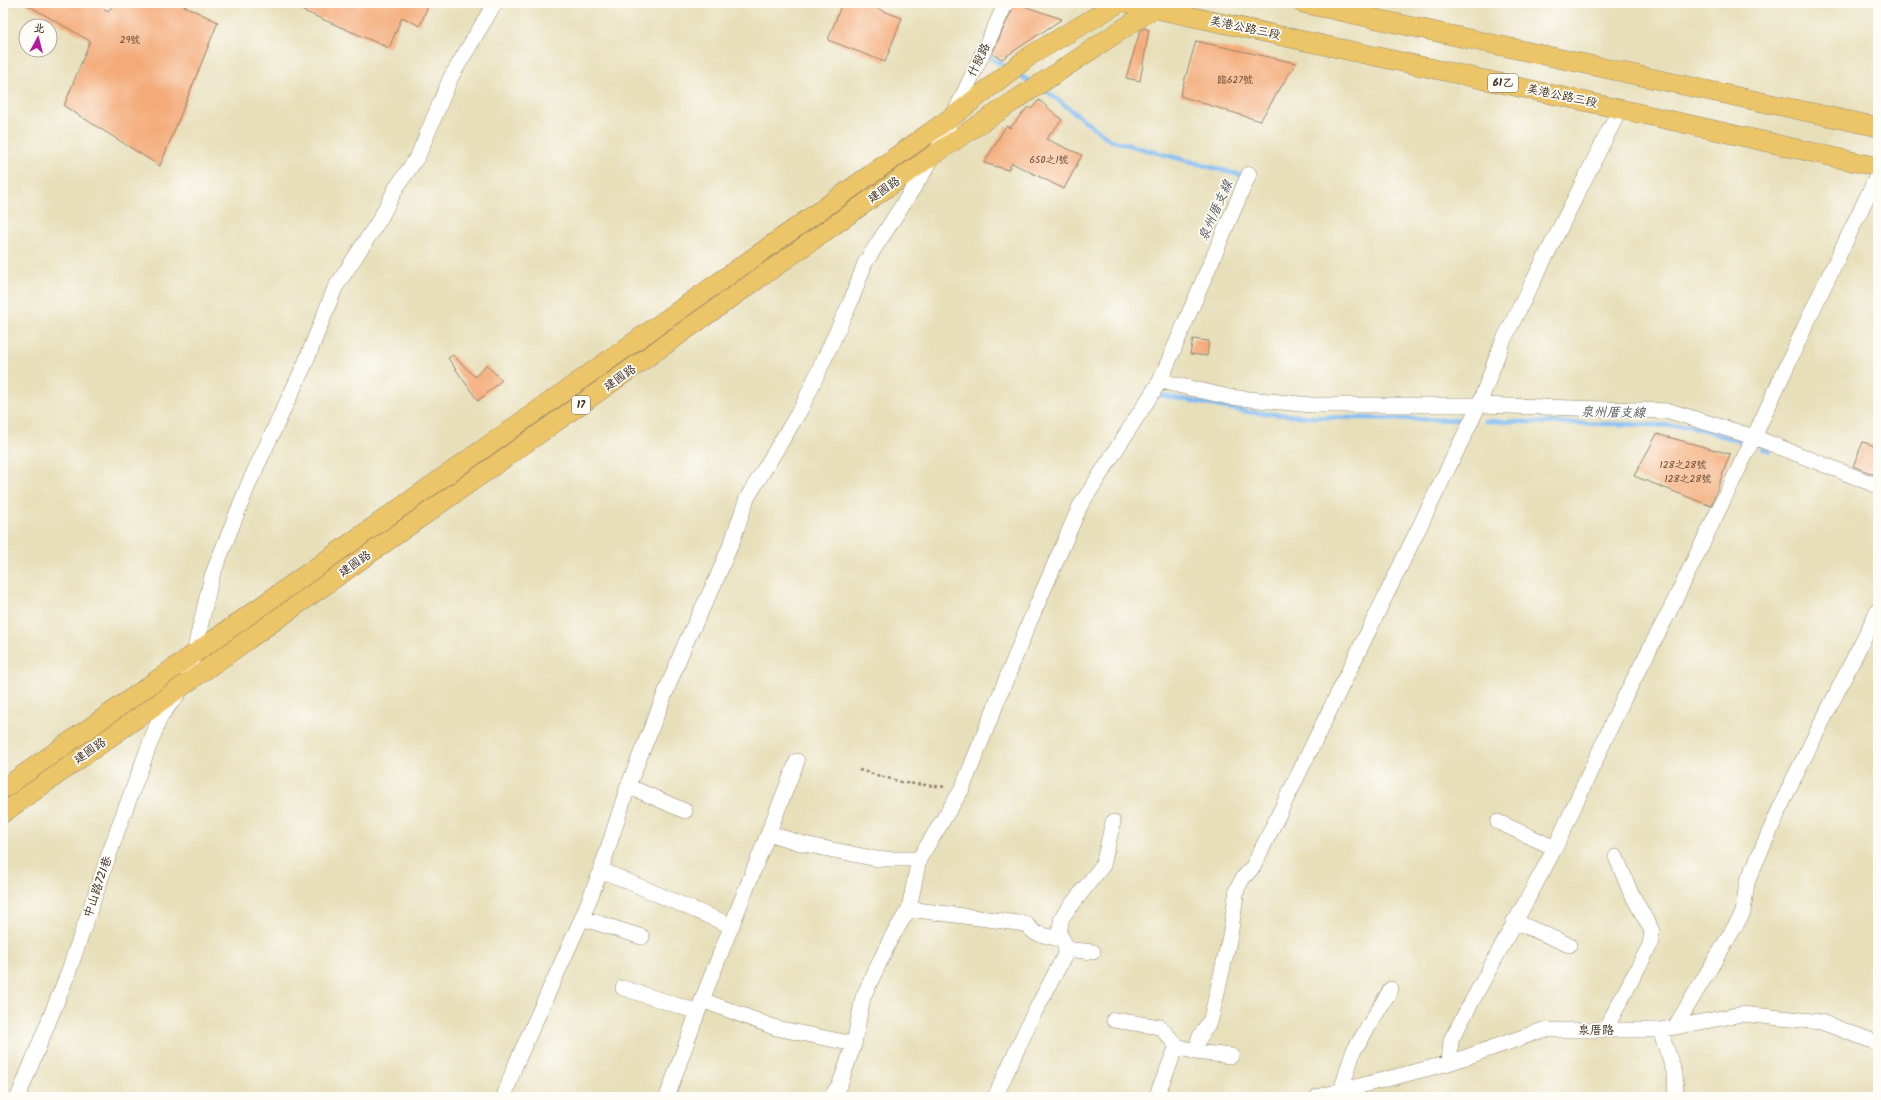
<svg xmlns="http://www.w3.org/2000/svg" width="1881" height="1100" font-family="Kalam,'LXGW WenKai TC',sans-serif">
  <rect width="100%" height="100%" fill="#fdfcf7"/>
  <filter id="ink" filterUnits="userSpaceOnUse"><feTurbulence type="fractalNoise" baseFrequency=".025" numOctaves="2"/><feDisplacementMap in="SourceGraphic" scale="8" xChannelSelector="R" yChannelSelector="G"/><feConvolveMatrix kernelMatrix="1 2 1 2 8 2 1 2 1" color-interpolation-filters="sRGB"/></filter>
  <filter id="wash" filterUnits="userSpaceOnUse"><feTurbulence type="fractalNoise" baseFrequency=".012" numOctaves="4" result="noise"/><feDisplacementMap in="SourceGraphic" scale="16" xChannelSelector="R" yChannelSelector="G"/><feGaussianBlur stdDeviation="0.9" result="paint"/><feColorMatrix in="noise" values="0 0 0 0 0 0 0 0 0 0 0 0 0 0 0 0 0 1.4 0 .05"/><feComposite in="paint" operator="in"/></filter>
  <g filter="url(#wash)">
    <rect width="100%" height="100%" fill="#e7dfba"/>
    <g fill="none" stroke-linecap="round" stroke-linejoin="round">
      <!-- stream -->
      <path stroke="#82bcf3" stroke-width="4.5" d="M984,54L1003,65
        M1019,75L1029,81
        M1045,90L1110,140L1244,176
        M1160,395L1248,412L1313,417L1459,420
        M1485,421L1691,426L1739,441
        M1762,448L1770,451"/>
    </g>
    <g id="blocks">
      <!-- building -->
      <path fill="#f4ab79" d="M24,3H95L108,11L115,3H178L218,22L160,166L64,106L90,41Z
        M285,3H429L420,26L402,17L389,48Z
        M842,3H862L902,18L885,62L828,40Z
        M1015,3L1062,19L1002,59L992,54Z
        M1144,28L1149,30L1140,81L1126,78L1140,31Z
        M1196,41L1296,63L1260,121L1180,96Z
        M1039,100L1062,120L1046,139L1082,155L1064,189L1012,163L1008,170L984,163L1006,126L1010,128L1028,107L1031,109Z
        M1193,339L1209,341L1207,356L1190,354Z
        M453,355L475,377L486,365L502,380L478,401L448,358Z
        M1657,434L1730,454L1711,506L1634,476Z
        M1863,442L1878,447V476L1853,466Z"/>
    </g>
  </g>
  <g filter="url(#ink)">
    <use href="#blocks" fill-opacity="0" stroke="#91846c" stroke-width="1"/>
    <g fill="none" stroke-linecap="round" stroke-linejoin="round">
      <!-- minor casing -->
      <g stroke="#91846c" stroke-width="16">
        <path id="minor" d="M1160,381L1229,397L1311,405H1479L1669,411L1754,437L1878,486
          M628,786L685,811
          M1498,822L1555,848
          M770,834L804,844L877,859H919
          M601,870L732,926
          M909,909L1026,924L1035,933L1063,940
          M582,918L642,937
          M1514,921L1569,945
          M1065,949L1093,952
          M623,988L698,1012
          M702,1000L776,1028L854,1044
          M1114,1020L1160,1027L1177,1046
          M1675,1027L1743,913L1747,882L1789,788L1878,610
          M1605,1030L1650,945L1652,931L1630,891L1616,857
          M1660,1030L1675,1074L1676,1097
          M1196,1052L1231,1056
          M1449,1063L1451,1040L1555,848L1623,700L1668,614L1754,437L1814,307L1878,174
          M1341,1091L1353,1052L1391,989
          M18,1097L67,976L119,826L160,717L187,682L212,576L249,483L304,366L335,288L380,219L396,188L418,156L451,77L495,3
          M504,1097L514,1068L582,918L601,870L628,786L685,644L716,580L733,539L747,498L802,407L851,301L865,263L936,153L1006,3
          M667,1097L702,1000L797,761
          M831,1097L840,1084L854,1044L863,997L891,938L909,909L919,859L962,789L1026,630L1080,506L1160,381L1249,174
          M995,1097L1031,1019L1065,955V944L1059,933L1062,917L1103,865L1113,822
          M1156,1097L1177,1046L1196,1052L1199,1038L1211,1019L1230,936L1237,889L1243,878L1253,867L1479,405L1502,343L1620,109
          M1317,1097L1449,1063L1543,1030H1660L1742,1014L1821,1022L1878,1043"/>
      </g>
      <!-- major casing -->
      <g stroke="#91846c" stroke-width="20">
        <path id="major" d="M1128,3L1620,109L1878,167
          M1302,3L1878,127
          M3,789L952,117L1031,55L1119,3
          M3,813L936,153L1162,3"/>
      </g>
      <!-- path -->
      <path stroke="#91846c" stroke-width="2.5" stroke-dasharray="3 3" stroke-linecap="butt" d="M859,770L905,783L946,787"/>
      <!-- minor -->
      <use href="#minor" stroke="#fff" stroke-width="15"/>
      <!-- major -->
      <use href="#major" stroke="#ecc569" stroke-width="19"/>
    </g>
  </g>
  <g text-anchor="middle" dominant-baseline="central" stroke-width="3.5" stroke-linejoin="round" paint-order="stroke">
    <!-- number labels -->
    <g font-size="10" fill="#694a35">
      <text x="130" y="40">29號</text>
      <text x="1235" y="80">臨627號</text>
      <text x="1049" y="160">650之1號</text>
      <text x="1683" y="465">128之28號</text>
      <text x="1688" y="479">128之28號</text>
    </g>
    <!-- shield labels -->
    <g fill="#fdfcf7" stroke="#75695f" stroke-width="1">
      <rect x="1488" y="74" width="30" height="18" rx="3"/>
      <rect x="572" y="396" width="18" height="18" rx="3"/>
    </g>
    <g font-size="11" font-weight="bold" fill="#3b2a1e">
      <text x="1503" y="83">61乙</text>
      <text x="581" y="405">17</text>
    </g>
    <!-- street labels -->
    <g font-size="12" fill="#3b2a1e" stroke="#fdfcf7">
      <text transform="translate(1245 28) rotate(12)">美港公路三段</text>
      <text transform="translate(979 60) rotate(-64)">什股路</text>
      <text transform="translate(1562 96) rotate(12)">美港公路三段</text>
      <text transform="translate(884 190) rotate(-35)">建國路</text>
      <text transform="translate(620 378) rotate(-35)">建國路</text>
      <text transform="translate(355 564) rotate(-35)">建國路</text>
      <text transform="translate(90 751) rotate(-35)">建國路</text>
      <text transform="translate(98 887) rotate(-71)">中山路721巷</text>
      <text x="1596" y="1030">泉厝路</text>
    </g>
    <!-- water labels -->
    <g font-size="13" font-style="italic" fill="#50565e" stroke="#fdfcf7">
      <text transform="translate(1216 211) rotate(-66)">泉州厝支線</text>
      <text transform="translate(1613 413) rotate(1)">泉州厝支線</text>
    </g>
  </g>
  <!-- margin -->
  <rect width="1881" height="1100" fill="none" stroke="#fdfcf7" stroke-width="16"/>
  <!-- north arrow -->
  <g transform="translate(38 38) rotate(7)"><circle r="19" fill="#fdfcf7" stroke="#afa8a0"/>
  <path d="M0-3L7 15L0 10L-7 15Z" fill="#b5179e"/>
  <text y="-6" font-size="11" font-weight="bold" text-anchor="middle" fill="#3b2a1e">北</text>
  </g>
</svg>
